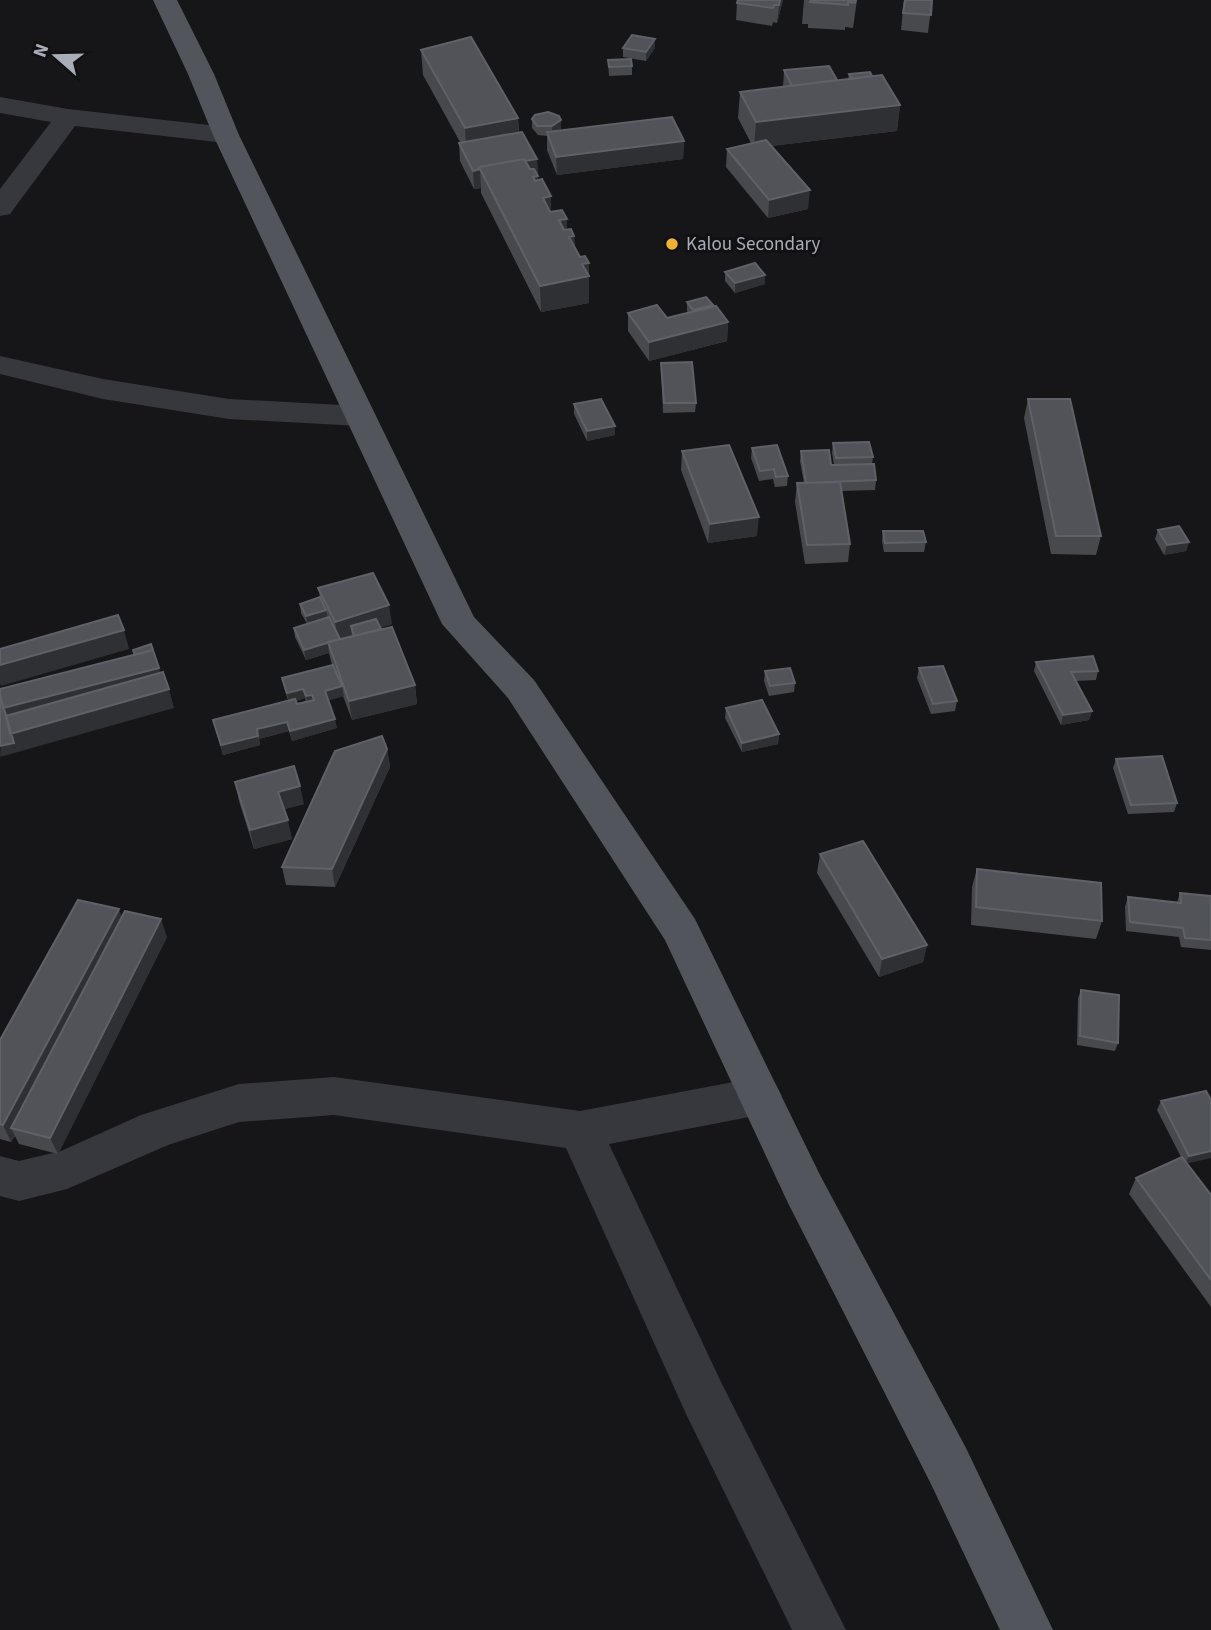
<svg xmlns="http://www.w3.org/2000/svg" width="1211" height="1630" font-family="'Source Sans 3',sans-serif">
  <rect width="100%" height="100%" fill="#161618"/>
  <g fill="none" stroke-linecap="round" stroke-linejoin="round">
    <!-- minor -->
    <path fill="#37383d" fill-rule="evenodd" d="M0,97L68,109L226,127L235,129L239,135L235,141L226,143L75,126L10,214L0,216V189L51,122L0,113Z
      M0,356L103,379L229,399L360,406L371,409L376,416L371,423L360,426L229,419L103,399L0,374Z
      M334,1077L580,1111L760,1077L775,1083L782,1096L775,1109L760,1115L609,1144L721,1382L846,1630H792L687,1416L566,1148L334,1115L239,1122L168,1145L67,1189L19,1201L0,1196V1156L19,1161L61,1151L141,1115L239,1084Z"/>
    <!-- major -->
    <path fill="#53555c" fill-rule="evenodd" d="M153,0H177L214,74L239,135L474,617L534,680L695,919L820,1175L966,1448L1053,1630H1000L930,1482L788,1203L665,940L508,698L442,624L213,135L188,74Z"/>
  </g>
  <!-- wall -->
  <path fill="#47494d" fill-rule="evenodd" d="M783,0L777,23L773,22L772,26L736,20L737,3Z
    M804,0H857L853,28L845,27V30L808,28V24H802Z
    M904,0H932L928,33L901,30Z
    M623,48H655L646,61L623,57Z
    M421,50L518,118L519,132L537,159L538,180L551,196V212L567,230L574,236L575,248L580,257L589,263V303L541,312L481,193V188L474,189L460,161L459,143L460,142L423,75Z
    M608,60L632,66V75L609,76Z
    M784,70L837,80L848,79L849,74L872,76L900,105L897,131L771,146L808,209L768,218L726,167L727,149L751,143L738,118L740,92L783,87Z
    M532,119L561,130L559,131L684,141L683,159L557,175L547,150V136L538,135L532,128Z
    M725,272L765,284L735,293L725,281Z
    M687,302L713,307L728,322L727,341L649,361L628,331V313L667,318L688,313L687,311Z
    M661,363L696,403L695,412L663,413Z
    M1028,399L1101,536L1096,555L1051,554L1024,418Z
    M574,404L615,426V435L587,441L574,414Z
    M833,443L873,457L872,464L876,480L875,490L841,491L850,544L848,562L805,564L795,502L797,483H804L800,461L801,451L831,465H834L832,453Z
    M752,448L788,476L787,486L775,487L773,479L759,481L751,458Z
    M682,451L757,536L708,543L681,470Z
    M1158,530L1189,542L1186,551L1164,555L1155,539Z
    M883,531L926,542L924,552H884L882,541Z
    M318,588L392,624L380,628L415,685L417,704L352,720L343,696L329,700L337,728L292,741L289,731L259,739L260,745L223,755L213,720L288,700L284,688L282,678L332,665L329,653L306,660L295,637L294,628L307,624L301,613L300,604L320,597ZM305,698L306,702L297,704L296,701Z
    M1036,662L1098,671L1096,680L1076,681L1092,711L1089,720L1061,725L1034,671Z
    M919,668L957,701L955,711L931,714L917,678Z
    M765,671L795,683L794,692L769,696L764,681Z
    M726,708L779,734L778,744L742,752L725,718Z
    M387,749L390,767L335,887L286,885L282,867Z
    M1116,759L1177,803L1174,812L1128,814L1113,768Z
    M235,782L304,804L284,809L292,839L254,849L239,801Z
    M820,854L927,945L923,962L879,977L817,873Z
    M977,869L1102,921L1096,939L971,925L972,887Z
    M1180,893L1211,896V950L1181,947L1179,937L1126,931L1125,907L1128,897L1177,902Z
    M122,917L167,937L58,1154L19,1144L15,1136L11,1142L0,1139V1040Z
    M1081,990L1118,1043L1115,1051L1077,1045L1078,998Z
    M1206,1091L1187,1164L1211,1195V1307L1129,1194L1136,1178L1181,1157L1157,1110L1161,1101Z"/>
  <!-- shaded-wall -->
  <path fill="#2f3033" d="M780,0H783L777,23L779,5Z
    M655,39V48L646,61V52Z
    M900,105L897,131L754,148L756,122Z
    M518,118L519,144L466,154L465,128Z
    M561,120V130L552,136V126Z
    M684,141L683,159L557,175L556,157Z
    M537,159L539,202L481,169Z
    M480,169L481,188L474,189L473,171Z
    M810,190L808,209L768,218L769,200Z
    M551,196V223L543,198Z
    M567,219V245L559,220Z
    M574,236L575,263L569,237Z
    M589,263V303L541,312L540,286L582,264Z
    M765,275V284L735,293V283Z
    M728,322L727,341L649,361V342Z
    M615,426V435L587,441V431Z
    M759,517L757,536L708,543L710,524Z
    M1189,542L1186,551L1164,555L1167,545Z
    M389,605L392,624L354,636L351,626L352,636L338,641L335,622Z
    M326,610L328,619L308,626L306,616Z
    M124,630L129,649L1,686L0,683V665Z
    M328,644L329,653L306,660L304,650Z
    M159,668L164,687L169,689L174,708L0,757L3,708L0,687L5,707Z
    M415,685L417,704L352,720L349,701Z
    M342,686L344,696L327,701L325,691Z
    M303,689L305,698L289,703L287,693Z
    M312,695L313,704L308,706L306,696Z
    M1092,711L1089,720L1061,725L1063,715Z
    M335,719L337,728L292,741L290,731Z
    M287,722L289,731L259,739L257,729Z
    M779,734L778,744L742,752V743Z
    M258,736L260,745L223,755L221,745Z
    M387,749L390,767L335,887L332,869Z
    M300,786L304,804L282,810L278,792Z
    M288,820L292,839L254,849L250,830Z
    M119,909L125,927L11,1128L15,1136L11,1142L3,1125Z
    M161,919L167,937L58,1154L50,1138Z
    M927,945L923,962L879,977L882,959Z
    M1211,1151V1158L1185,1164L1189,1156Z"/>
  <!-- building -->
  <path fill="#525359" stroke="#5f6168" stroke-width="2" d="M738,0H780L779,5H774L773,8L737,3Z
    M811,0H856L855,3L848,2V5L810,2Z
    M905,0H932L931,15L903,13Z
    M632,35L655,39L646,52L623,48Z
    M471,37L518,118L465,128L421,50Z
    M631,59L632,66L609,67L608,60Z
    M829,66L837,80L792,86L784,70Z
    M870,72L872,76L852,79L849,74Z
    M882,75L900,105L756,122L740,92Z
    M548,112L559,116L561,120L552,126H537L532,119L535,115Z
    M672,117L684,141L556,157L547,132Z
    M522,132L537,159L525,161L524,159L479,167L480,169L473,171L459,143Z
    M766,140L810,190L769,200L727,149Z
    M524,159L530,169H534L538,176L533,177L535,181L542,179L551,196L543,198L550,212L562,210L567,219L559,220L564,230L571,229L574,236L569,237L580,257L585,256L589,263L582,264L589,276L540,286L479,167Z
    M755,263L765,275L735,283L725,272Z
    M706,297L713,305L693,310L687,302Z
    M657,305L667,318L716,306L728,322L649,342L628,313Z
    M692,362L696,403H664L661,363Z
    M601,399L615,426L587,431L574,404Z
    M1028,399H1070L1101,536H1056Z
    M869,442L873,457L836,458L833,443Z
    M729,445L759,517L710,524L682,451Z
    M777,445L788,476L776,477L774,469L760,471L752,448Z
    M829,450L831,465L874,464L876,480L806,483L801,451Z
    M840,482L850,544L807,545L797,483Z
    M1179,526L1189,542L1167,545L1158,530Z
    M883,531H923L926,542L885,543Z
    M373,573L389,605L335,622L318,588Z
    M320,597L326,610L306,616L300,604Z
    M118,615L124,630L0,665V649Z
    M329,617L340,639L304,650L294,628Z
    M376,619L381,629L354,636L351,626Z
    M392,627L415,685L349,701L328,642Z
    M151,644L153,650L135,655L133,650Z
    M153,650L159,668L3,708L0,695V689Z
    M1093,656L1098,671L1071,672L1092,711L1063,715L1036,662Z
    M333,665L342,686L325,691L335,719L290,731L287,722L257,729L258,736L221,745L213,720L295,699L297,704L314,700L312,695L306,696L303,689L287,693L282,678Z
    M943,666L957,701L933,704L919,668Z
    M790,668L795,683L770,686L765,671Z
    M163,672L169,689L10,734L6,716Z
    M0,695L14,743L0,746Z
    M762,700L779,734L742,743L726,708Z
    M382,736L387,749L332,869L282,867L335,751Z
    M1162,756L1177,803L1131,805L1116,759Z
    M294,766L300,786L278,792L288,820L250,830L235,782Z
    M863,841L927,945L882,959L820,854Z
    M977,869L1101,883L1102,921L976,907Z
    M1180,893L1211,896V940L1185,938L1183,928L1130,922L1128,897L1181,903Z
    M78,900L119,909L3,1125L0,1124V1040Z
    M125,911L161,919L50,1138L11,1128Z
    M1081,990L1119,995L1118,1043L1080,1036Z
    M1206,1091L1211,1100V1151L1189,1156L1161,1101Z
    M1182,1157L1211,1195V1280L1136,1178Z"/>
  <!-- markers -->
  <circle fill="#f2b134" stroke="#111113" stroke-width="2.5" cx="672" cy="244" r="7"/>
  <g text-anchor="middle" dominant-baseline="central" stroke-width="6" stroke-linejoin="round" paint-order="stroke">
    <!-- far-poi labels -->
    <g font-size="19" fill="#a8adb8" stroke="#111113" text-anchor="start">
      <text x="686" y="244">Kalou Secondary</text>
    </g>
  </g>
  <!-- north arrow -->
  <g transform="translate(56 56) rotate(290)" stroke="#111113" stroke-width="5" paint-order="stroke">
  <path d="M0-5L12 26L0 18L-12 26Z" fill="#a8adb8"/>
  <text y="-10" font-size="19" font-weight="bold" text-anchor="middle" fill="#a8adb8">N</text>
  </g>
</svg>
